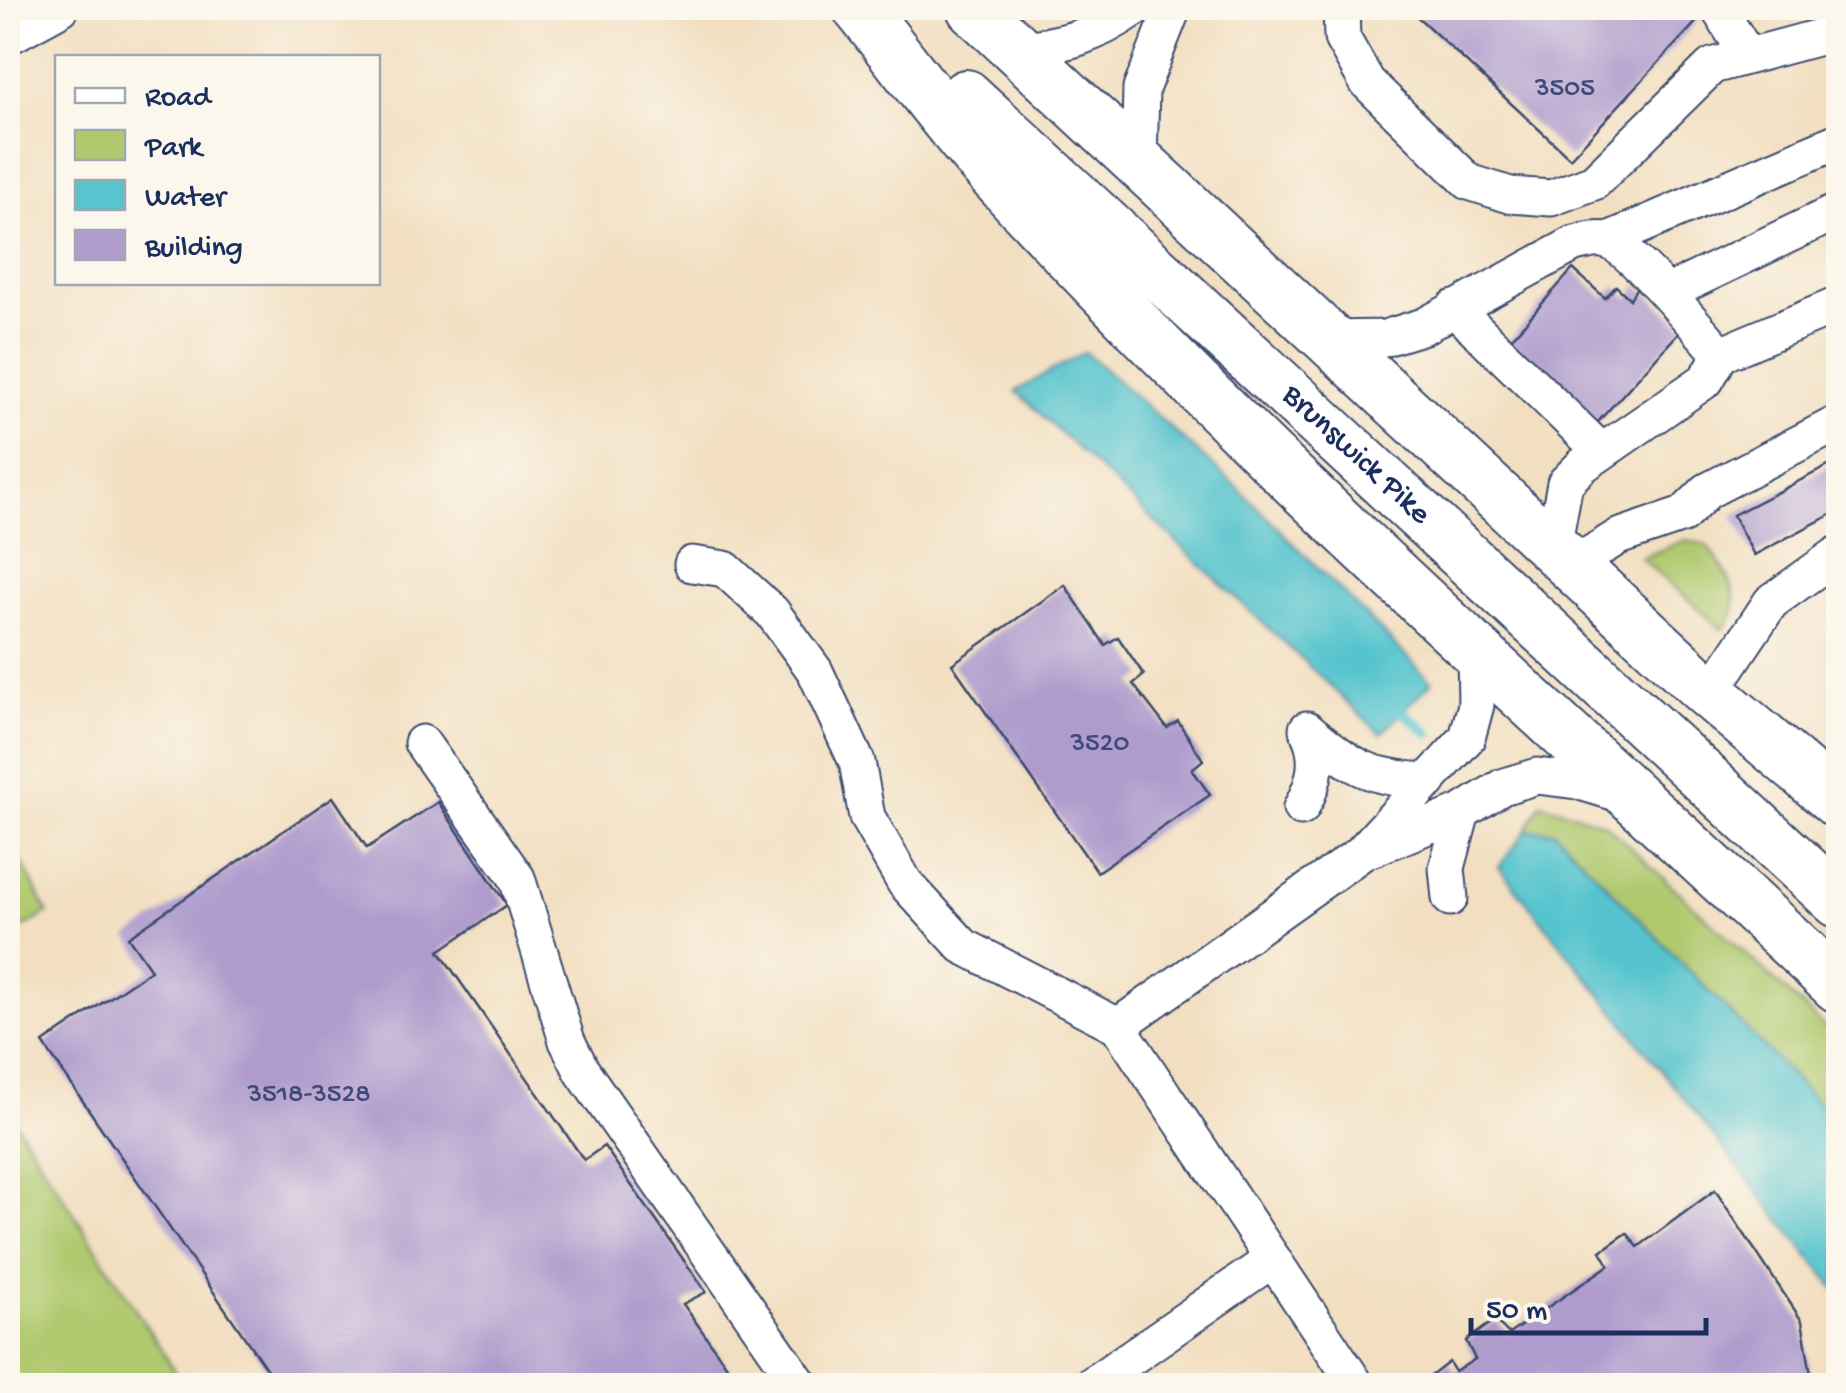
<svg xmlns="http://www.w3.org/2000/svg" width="1846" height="1393" font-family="'Gochi Hand',sans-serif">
  <rect width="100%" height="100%" fill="#fbf7ec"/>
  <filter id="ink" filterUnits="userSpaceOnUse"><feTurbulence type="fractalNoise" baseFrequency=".01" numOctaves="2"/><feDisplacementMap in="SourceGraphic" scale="20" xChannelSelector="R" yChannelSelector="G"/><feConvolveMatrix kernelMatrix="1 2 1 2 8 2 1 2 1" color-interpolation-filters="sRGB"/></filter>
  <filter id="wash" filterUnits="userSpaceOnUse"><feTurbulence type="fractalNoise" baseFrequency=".0048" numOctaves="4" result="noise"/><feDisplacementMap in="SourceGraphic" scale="40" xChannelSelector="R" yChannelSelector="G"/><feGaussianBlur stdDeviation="2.25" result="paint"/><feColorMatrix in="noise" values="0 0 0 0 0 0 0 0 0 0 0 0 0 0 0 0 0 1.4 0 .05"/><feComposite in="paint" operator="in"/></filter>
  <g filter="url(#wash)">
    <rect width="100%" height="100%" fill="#f2dfc1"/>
    <!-- green -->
    <path fill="#b0c96e" stroke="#667c66" stroke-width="2.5" d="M1686,540L1706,545C1726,569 1749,604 1723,630L1641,558Z
      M1541,803L1604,823L1838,1039V1124L1554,831H1526Z
      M15,849L48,913L8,936V853Z
      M8,1111L184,1385H8Z"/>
    <!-- water -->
    <path fill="#57c4ce" stroke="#397a96" stroke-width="2.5" d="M1085,352L1238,488L1432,682L1381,734L1016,391Z
      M1526,831H1554L1838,1124V1292L1499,867Z"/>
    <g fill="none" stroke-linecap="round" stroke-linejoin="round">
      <!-- stream -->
      <path stroke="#57c4ce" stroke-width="10" d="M1398,708L1429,733"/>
    </g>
    <g id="blocks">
      <!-- building -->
      <path fill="#af9ccd" d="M1408,8H1686L1699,19L1570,158Z
        M1573,269L1605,298L1616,286L1630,299L1638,285L1684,327L1596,424L1507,343Z
        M1838,461V511L1754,555L1733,515Z
        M1065,585L1105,645L1118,637L1144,675L1133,684L1167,728L1178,721L1203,760L1192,769L1210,795L1097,872L952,664Z
        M333,797L367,848L438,802L507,905L439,951L584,1160L604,1146L706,1292L683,1304L741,1386H278L43,1043L151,970L128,937Z
        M1715,1190L1802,1321L1813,1386H1418L1449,1362L1455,1372L1475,1359L1466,1341L1495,1320L1509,1334L1609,1265L1601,1251L1627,1233L1638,1247Z"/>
    </g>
  </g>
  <g filter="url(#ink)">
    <use href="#blocks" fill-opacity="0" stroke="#3b496d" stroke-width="2.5"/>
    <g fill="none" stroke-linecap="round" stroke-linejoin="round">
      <!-- minor casing -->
      <g stroke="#3b496d" stroke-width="39">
        <path id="minor" d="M1341,8L1342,38L1367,82L1469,182L1510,195L1551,198L1594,182L1712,66L1838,32
          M1718,8L1748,56
          M8,37L61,8
          M1018,50C1069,43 1093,37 1135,8
          M1139,162L1141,89L1173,8
          M1606,241L1838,141
          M1667,293L1838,211
          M1454,308L1602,452
          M1330,339L1385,338L1424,326L1574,244C1584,242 1596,238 1605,240C1631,247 1697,328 1717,350L1716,363L1706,380L1583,465L1565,483L1553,547
          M1717,356L1838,305
          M692,564L725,569L772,612L815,671L857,762L867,817L905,883L963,946L1118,1026
          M1573,565L1618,537L1683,515L1707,491L1838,423
          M1706,690L1723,674L1771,602L1838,554
          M1307,729C1353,767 1367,778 1429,781
          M422,743L517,878L567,1041L582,1071L801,1386
          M1301,808C1316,781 1321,757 1307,729
          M1371,849L1462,812L1502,787L1537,776L1577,781L1620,794
          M1450,898L1447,868L1462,812
          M1090,1386L1273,1259
          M1357,1386L1118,1026L1360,854L1467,738L1476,705L1475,653"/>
      </g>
      <!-- highway casing -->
      <g stroke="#3b496d" stroke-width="56">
        <g id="highway">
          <path d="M859,8C903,62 945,121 992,173C1257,462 1553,719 1838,986"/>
          <path d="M973,8L1706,690L1838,802"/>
          <path id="s1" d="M966,96L1838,901"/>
        </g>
      </g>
      <!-- minor -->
      <use href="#minor" stroke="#fff" stroke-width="35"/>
      <!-- highway -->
      <use href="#highway" stroke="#fff" stroke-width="52"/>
    </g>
  </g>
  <g text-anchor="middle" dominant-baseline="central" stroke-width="8" stroke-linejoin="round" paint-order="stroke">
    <!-- number labels -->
    <g font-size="28" fill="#404a7a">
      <text x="1565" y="89">3505</text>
      <text x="1100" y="744">3520</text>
      <text x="309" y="1095">3518-3528</text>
    </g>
    <!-- street labels -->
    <g font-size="32" fill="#1b2f5e" stroke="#fbf7ec">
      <text stroke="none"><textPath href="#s1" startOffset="530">Brunswick Pike</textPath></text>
    </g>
  </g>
  <!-- margin -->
  <rect width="1846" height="1393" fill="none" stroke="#fbf7ec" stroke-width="40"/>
  <!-- legend -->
  <rect x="55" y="55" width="325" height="230" fill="#fbf7ec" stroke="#a1a7b3" stroke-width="2.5"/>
  <rect x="75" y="88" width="50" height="15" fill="#ffffff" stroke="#a1a7b3" stroke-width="2.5"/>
  <text x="145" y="105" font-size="30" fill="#1b2f5e">Road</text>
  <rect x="75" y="130" width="50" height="30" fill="#b0c96e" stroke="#a1a7b3" stroke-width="2.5"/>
  <text x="145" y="155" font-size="30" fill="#1b2f5e">Park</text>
  <rect x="75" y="180" width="50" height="30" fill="#57c4ce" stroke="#a1a7b3" stroke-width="2.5"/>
  <text x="145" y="205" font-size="30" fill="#1b2f5e">Water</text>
  <rect x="75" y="230" width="50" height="30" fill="#af9ccd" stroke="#a1a7b3" stroke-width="2.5"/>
  <text x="145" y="255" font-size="30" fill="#1b2f5e">Building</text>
  <!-- scale -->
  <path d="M1471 1318v15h235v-15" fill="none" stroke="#1b2f5e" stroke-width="5"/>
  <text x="1486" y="1318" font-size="30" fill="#1b2f5e" stroke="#fbf7ec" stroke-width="8" paint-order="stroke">50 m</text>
</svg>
